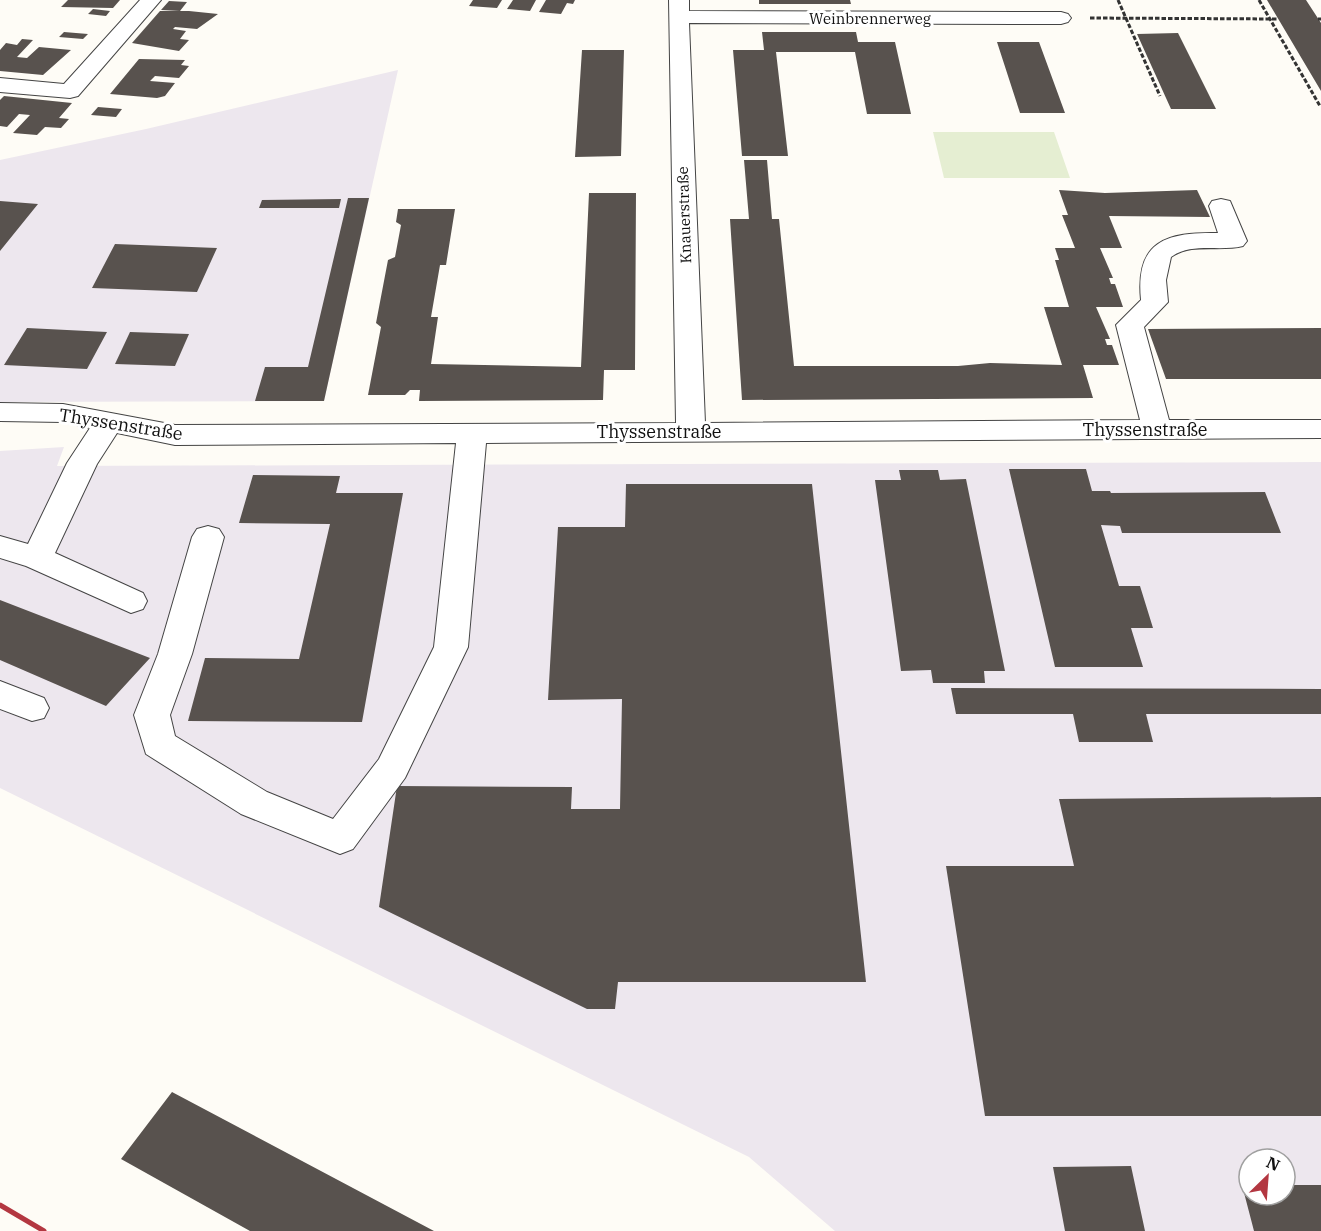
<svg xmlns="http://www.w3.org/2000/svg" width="1321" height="1231" font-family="'IBM Plex Serif',serif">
  <rect width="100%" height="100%" fill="#fefcf6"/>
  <!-- industrial -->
  <path fill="#ede7ee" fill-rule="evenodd" d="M398,70L324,401L0,402V160L146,129Z
    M64,447L57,466L1321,462V1231H835L749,1157L0,788V451ZM1249,1159H1285V1195H1249Z"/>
  <!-- pitch -->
  <path fill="#e5eed2" d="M933,132H1054L1070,178H944Z"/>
  <!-- building -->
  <path fill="#58524e" d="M68,0H120L113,8L61,7Z
    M473,0H502L497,8L469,6Z
    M513,0H536L530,11L507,9Z
    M546,0H575L573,4L567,3L561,14L539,12Z
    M759,0H850L851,4H759Z
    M1267,0H1306L1321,23V91Z
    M169,1L187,2L180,11L161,10Z
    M93,9L110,11L106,16L88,14Z
    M160,11H189L218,14L197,29L175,27L173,29L186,31L180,39L189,40L179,51L132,43Z
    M64,32L88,34L83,39L59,37Z
    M762,32H856L858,42H895L911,114H867L855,52H776L788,156H742L733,50H764Z
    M1178,33L1216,109H1171L1137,34Z
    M22,39L33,40L17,57L27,58L39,47L71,50L43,75L0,71V50L6,43L17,45Z
    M997,42H1039L1065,113H1020Z
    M582,50H624L621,156L575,157Z
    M139,59L185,60L181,65L189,66L179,78L155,76L150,81L175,83L165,96L157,98L110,94Z
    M4,96L72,103L59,118L69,119L61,128L45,127L37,135L13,133L30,115L19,114L7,127L0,126V100Z
    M98,107L122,109L116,117L91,115Z
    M744,160H767L772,219H779L794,366H958L990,363L1062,365L1044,307H1069L1055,260H1059L1055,248H1075L1062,215H1068L1059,190L1105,193L1197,190L1210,217L1109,216L1122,248H1100L1113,278H1109L1111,284H1115L1123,307H1096L1110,339H1105L1107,345H1112L1119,365H1083L1093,398L742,400L730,219H749Z
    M589,193H636L635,370H604L603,400L419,401L420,390H410L405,395H368L381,327L376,323L388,260L395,257L401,225L396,222L398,209H455L446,265H440L431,317H438L431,364L581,367Z
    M348,198H369L324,401H255L265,367H308Z
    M341,199L339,208H259L262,200Z
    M0,201L38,204L0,251Z
    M115,244L217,248L197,292L92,288Z
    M27,328L107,332L87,369L4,365Z
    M1321,328V379H1166L1148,329Z
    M130,332L189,334L175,366L115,364Z
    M1009,469H1086L1092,491H1110L1111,493L1265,492L1281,533H1122L1120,526L1101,525L1119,586H1140L1153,628H1131L1143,667H1055Z
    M899,470H938L940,480L966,479L1005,671H984L985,683H933L931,670L901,671L875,480H901Z
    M253,475L340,476L336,493H403L362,722L188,721L205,658L299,659L330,524L239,523Z
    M626,484H812L866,982H618L615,1009H587L379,907L397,786L572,787L571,809H620L622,699L548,700L558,527H625Z
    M0,600L150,658L106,706L0,660Z
    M951,688L1321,689V714H1146L1153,742H1079L1073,714H956Z
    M1321,797V1116H985L946,866H1074L1059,799Z
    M172,1092L434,1231H250L121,1159Z
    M1131,1166L1145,1231H1065L1053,1167Z
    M1242,1185H1249V1195H1285V1185H1321V1231H1254Z"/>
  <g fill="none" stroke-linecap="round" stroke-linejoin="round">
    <!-- minor casing -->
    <g stroke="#444" stroke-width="2">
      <path id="minor" d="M140,0H161L78,96L70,98L0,92V78L64,84Z
        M669,0H689V11L1061,12L1068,14L1071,18L1068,22L1061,24L689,23L705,423L1140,420L1116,325L1141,300C1135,241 1166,232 1218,233L1209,206L1212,201L1221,199L1230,201L1247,241L1243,246C1219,252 1192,242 1171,257L1166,280L1168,302L1144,327L1169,420H1321V438L486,443L468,647L405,778L353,849L340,854L241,814L146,754L134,715L158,654L192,537L197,529L208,526L219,529L224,537L192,654L170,715L175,736L267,792L333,819L379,759L434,647L456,443L175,445L117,433L97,464L55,553L143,593L147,601L143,609L131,613L26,566L0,558V536L28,544L67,463L90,428L63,422L0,421V403L63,404L175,425L676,423Z
        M0,681L44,698L49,708L44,718L32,721L0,709Z"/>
    </g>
    <!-- path -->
    <path stroke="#333" stroke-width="3" stroke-dasharray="4.5 2" stroke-linecap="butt" d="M1118,0L1160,96
      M1259,0L1320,106
      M1090,18L1278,19
      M1318,19H1321"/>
    <!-- minor -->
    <use href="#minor" fill="#fff" fill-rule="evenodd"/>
    <!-- rail -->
    <path stroke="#b33741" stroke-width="5" d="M0,1205L44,1231"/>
  </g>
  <g text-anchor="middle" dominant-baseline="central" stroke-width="6" stroke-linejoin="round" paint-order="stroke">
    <!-- far-street labels -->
    <g font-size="15" fill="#111" stroke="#fff">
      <text x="870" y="18">Weinbrennerweg</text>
      <text transform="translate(684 215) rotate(-92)">Knauerstraße</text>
    </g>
    <!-- street labels -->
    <g font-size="18" fill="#111" stroke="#fff">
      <text transform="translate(121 424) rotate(9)">Thyssenstraße</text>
      <text x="1145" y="429">Thyssenstraße</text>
      <text x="659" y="431">Thyssenstraße</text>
    </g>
  </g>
  <!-- north arrow -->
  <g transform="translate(1267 1177) rotate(25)"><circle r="28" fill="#ffffff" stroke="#a0a0a0" stroke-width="1.5"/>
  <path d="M0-4.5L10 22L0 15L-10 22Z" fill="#b33741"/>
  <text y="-9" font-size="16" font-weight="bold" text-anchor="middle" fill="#111111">N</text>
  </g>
</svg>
